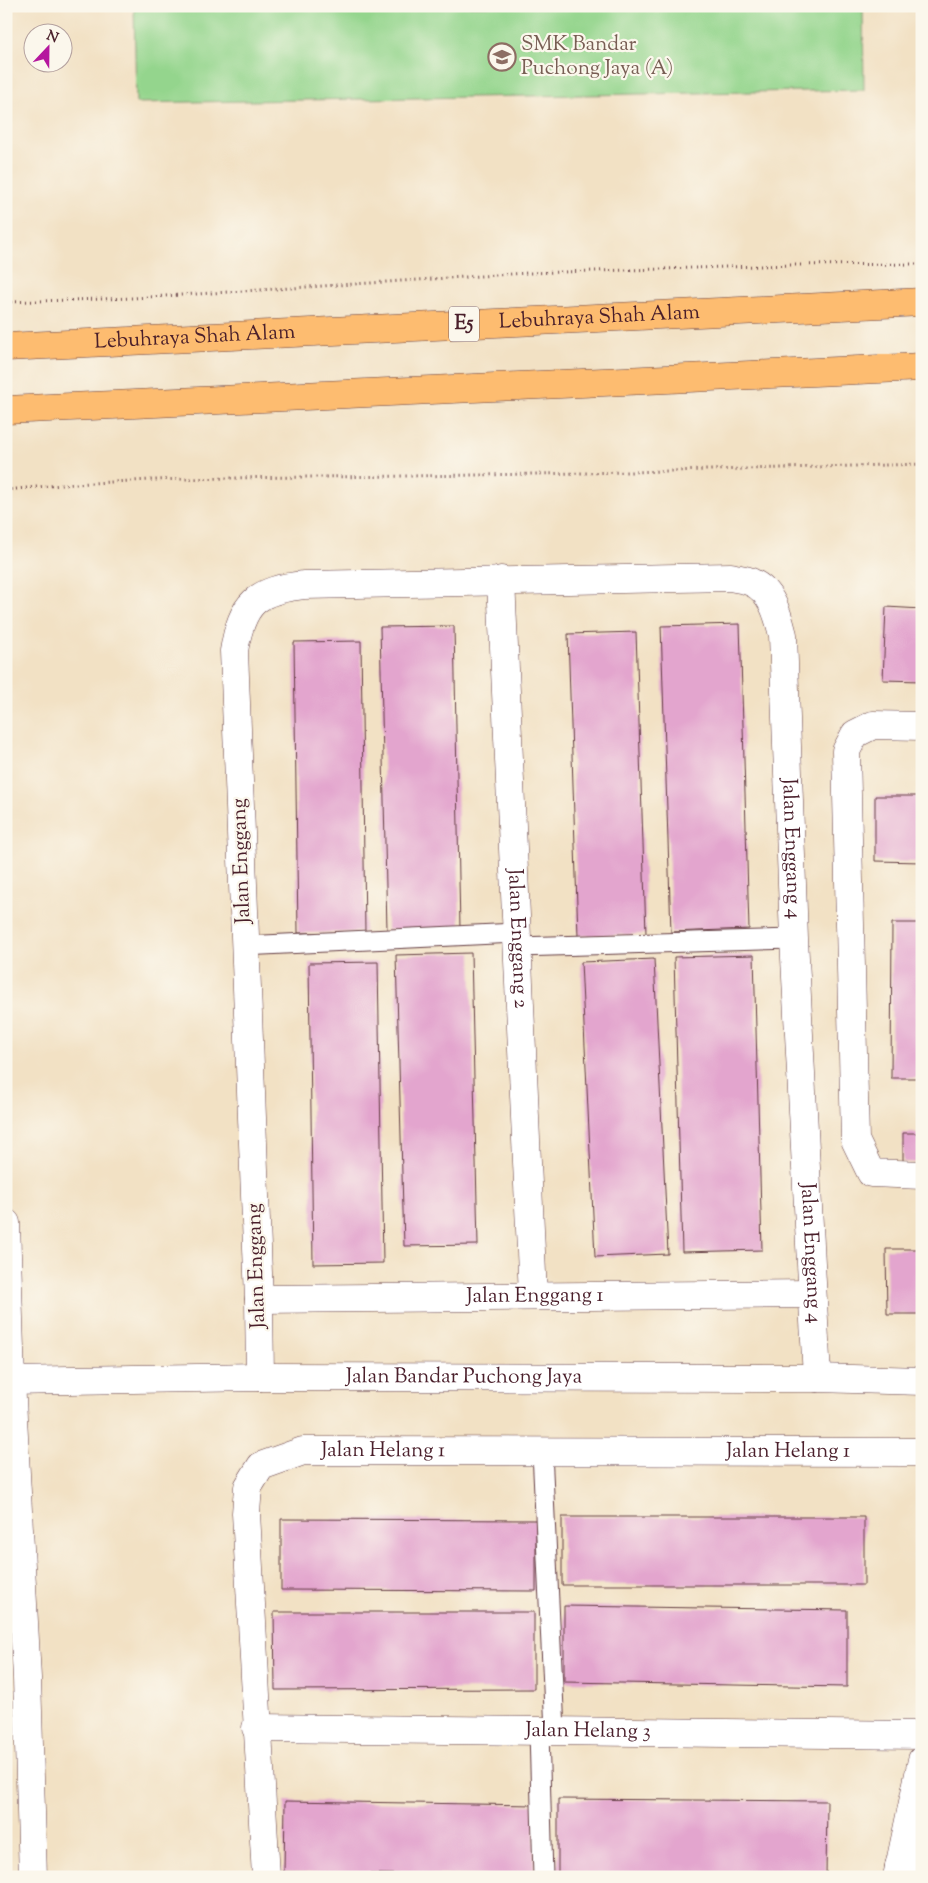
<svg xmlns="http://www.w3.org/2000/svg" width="928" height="1883" font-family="'Sorts Mill Goudy',serif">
  <rect width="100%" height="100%" fill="#fbf7ec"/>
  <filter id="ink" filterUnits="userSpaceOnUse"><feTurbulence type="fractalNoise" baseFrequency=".02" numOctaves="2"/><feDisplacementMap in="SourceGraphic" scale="10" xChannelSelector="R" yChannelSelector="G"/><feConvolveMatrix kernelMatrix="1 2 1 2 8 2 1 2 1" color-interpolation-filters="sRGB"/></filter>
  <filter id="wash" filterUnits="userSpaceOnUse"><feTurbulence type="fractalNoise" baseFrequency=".0096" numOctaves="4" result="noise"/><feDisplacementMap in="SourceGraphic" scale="20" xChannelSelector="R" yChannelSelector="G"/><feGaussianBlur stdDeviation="1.12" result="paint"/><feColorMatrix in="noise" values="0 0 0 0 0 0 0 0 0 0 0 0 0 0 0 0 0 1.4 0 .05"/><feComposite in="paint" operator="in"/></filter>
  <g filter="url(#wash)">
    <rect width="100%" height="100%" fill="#f2e1c4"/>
    <!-- green -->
    <path fill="#94d58d" stroke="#6f7a5c" d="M134,6H863L864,90L136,103Z"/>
    <g id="blocks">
      <!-- building -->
      <path fill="#e3a5ce" d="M886,607L922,609V681L883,680Z
        M740,624L749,929L671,932L661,626Z
        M454,626L460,929L387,930L380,627Z
        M636,632L646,934L578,936L568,634Z
        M361,641L365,932L298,933L294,642Z
        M875,796H922V862L875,861Z
        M892,923H922V1078H891Z
        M471,953L478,1245L404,1246L396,955Z
        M754,955L762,1250L682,1252L674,957Z
        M654,959L668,1254L595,1257L581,962Z
        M378,962L383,1263L313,1264L309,963Z
        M903,1133H922V1163L903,1162Z
        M886,1249H922V1314H887Z
        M562,1517H864V1585H562Z
        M281,1519L536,1520V1591L281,1590Z
        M564,1606L847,1610V1687L564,1682Z
        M274,1612H534V1689L275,1690Z
        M558,1799L827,1801L826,1877H558Z
        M285,1801L535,1805L534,1877L284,1872Z"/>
    </g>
  </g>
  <g filter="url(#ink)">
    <use href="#blocks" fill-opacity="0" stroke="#633c42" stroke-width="1"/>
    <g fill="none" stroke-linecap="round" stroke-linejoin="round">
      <!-- lane casing -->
      <g stroke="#633c42" stroke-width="21">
        <path id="lane" d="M245,946L517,933
          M517,947L794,939
          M542,1451L555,1731
          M539,1731L543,1877"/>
      </g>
      <!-- street casing -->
      <g stroke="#633c42" stroke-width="29">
        <g id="street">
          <path id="s1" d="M501,580L533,1296"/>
          <path d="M922,726L873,725L855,734L846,751L855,1140L871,1173L922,1175"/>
          <path d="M6,1223L11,1381L27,1678L33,1877"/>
          <path id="s2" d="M259,1299L812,1294"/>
          <path id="s3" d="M260,1377L259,1299L234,651C242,603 256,590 304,585L731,577C738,579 745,579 751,582C772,591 778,615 783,635L794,939L817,1378"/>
          <path id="s4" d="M6,1381L260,1377L817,1378L922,1381"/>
          <path id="s5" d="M256,1728L922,1735"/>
          <path d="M899,1866L922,1871"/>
          <path id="s6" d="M266,1877L246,1513L248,1487L261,1466L303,1451L922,1452"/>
          <path d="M897,1877L922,1760"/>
        </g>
      </g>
      <!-- highway casing -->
      <g stroke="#633c42" stroke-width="29">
        <g id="highway">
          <path id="s7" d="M6,347L922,302"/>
          <path d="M6,410L922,367"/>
        </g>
      </g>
      <!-- path -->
      <path stroke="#633c42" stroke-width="3" stroke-dasharray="1 4" stroke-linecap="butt" d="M6,302L133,298L528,273L794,265L922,264
        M6,490C139,476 273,478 406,476C578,474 750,469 922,464"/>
      <!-- lane -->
      <use href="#lane" stroke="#fff" stroke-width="19"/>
      <!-- street -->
      <use href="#street" stroke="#fff" stroke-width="28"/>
      <!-- highway -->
      <use href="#highway" stroke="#fdbc70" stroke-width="28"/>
    </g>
  </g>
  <!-- icons -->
  <defs>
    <g id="school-ring" transform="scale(1.4375)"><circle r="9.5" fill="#fbf7ec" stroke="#8d6e63" stroke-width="1.5"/><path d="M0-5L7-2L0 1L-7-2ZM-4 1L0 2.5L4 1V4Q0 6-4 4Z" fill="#8d6e63"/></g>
  </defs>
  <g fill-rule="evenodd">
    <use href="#school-ring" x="502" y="57"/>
  </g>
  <g text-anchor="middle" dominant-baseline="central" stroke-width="4.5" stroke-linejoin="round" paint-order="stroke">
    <!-- shield labels -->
    <rect fill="#fbf7ec" stroke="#7f6065" stroke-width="1" x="449" y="306.5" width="30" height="35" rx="4"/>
    <g font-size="20" font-weight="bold" fill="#4a1f2b">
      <text x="464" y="324">E5</text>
    </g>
    <!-- education labels -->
    <g font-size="21" fill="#785e54" stroke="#fbf7ec" text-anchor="start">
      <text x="521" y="45">SMK Bandar<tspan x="521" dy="24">Puchong Jaya (A)</tspan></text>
    </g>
    <!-- street labels -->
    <g font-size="21" fill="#4a1f2b" stroke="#fbf7ec">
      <text stroke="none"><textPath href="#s7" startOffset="594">Lebuhraya Shah Alam</textPath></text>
      <text stroke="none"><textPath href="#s7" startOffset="189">Lebuhraya Shah Alam</textPath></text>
      <text stroke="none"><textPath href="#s3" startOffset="1560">Jalan Enggang 4</textPath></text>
      <text transform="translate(242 861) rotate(-92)">Jalan Enggang</text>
      <text stroke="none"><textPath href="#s1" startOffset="359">Jalan Enggang 2</textPath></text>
      <text stroke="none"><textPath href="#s3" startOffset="1965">Jalan Enggang 4</textPath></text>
      <text transform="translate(257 1266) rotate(-92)">Jalan Enggang</text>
      <text stroke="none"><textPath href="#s2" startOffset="276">Jalan Enggang 1</textPath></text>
      <text stroke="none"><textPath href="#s4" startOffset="458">Jalan Bandar Puchong Jaya</textPath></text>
      <text stroke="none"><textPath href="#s6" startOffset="540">Jalan Helang 1</textPath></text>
      <text stroke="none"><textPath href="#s6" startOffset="945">Jalan Helang 1</textPath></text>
      <text stroke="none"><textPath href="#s5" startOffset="332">Jalan Helang 3</textPath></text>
    </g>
  </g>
  <!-- margin -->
  <rect width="928" height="1883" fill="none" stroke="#fbf7ec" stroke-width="25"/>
  <!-- north arrow -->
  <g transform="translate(48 48) rotate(22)"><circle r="24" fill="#fbf7ec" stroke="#b4a19f"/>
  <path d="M0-4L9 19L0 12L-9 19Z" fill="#b5179e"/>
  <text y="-8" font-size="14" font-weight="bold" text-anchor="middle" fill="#4a1f2b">N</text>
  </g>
</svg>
